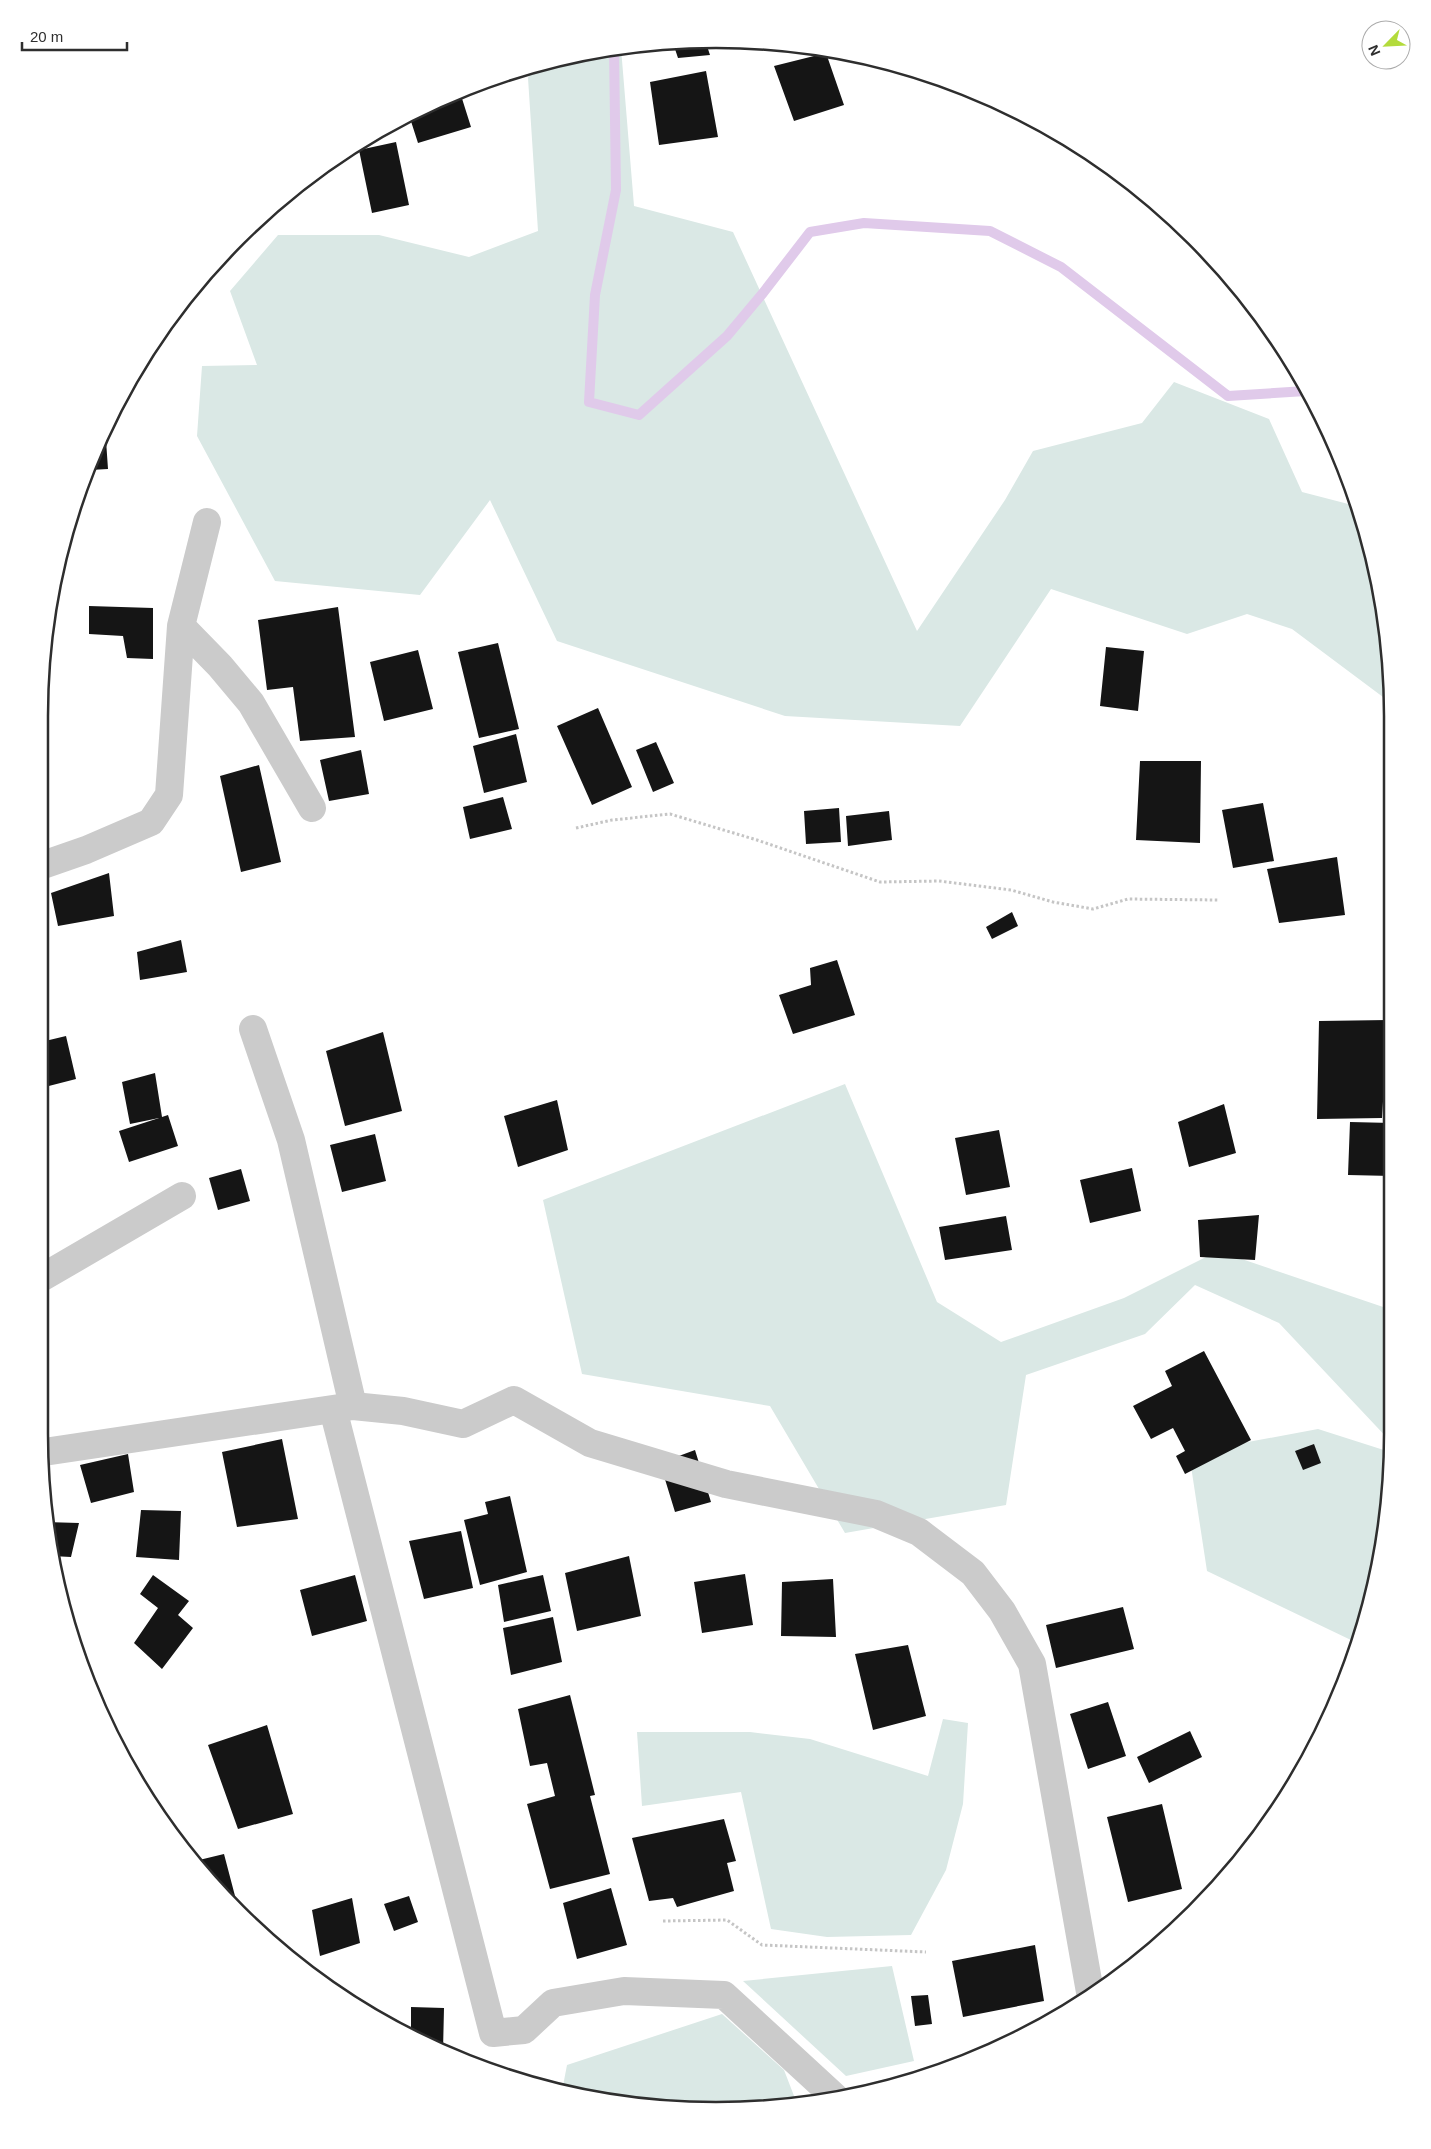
<svg xmlns="http://www.w3.org/2000/svg" width="1431" height="2149" font-family="Helvetica,sans-serif">
  <rect width="100%" height="100%" fill="#fff"/>
  <!-- green -->
  <path fill="#dae8e5" d="M621,48L634,206L733,232L917,631L1005,500L1033,451L1142,423L1174,382L1269,419L1302,492L1356,506L1379,583L1391,703L1292,629L1247,614L1187,634L1051,589L960,726L785,716L557,641L490,500L420,595L275,581L197,436L202,366L257,365L230,291L278,235H379L469,257L538,231L528,78L531,68L583,52Z
    M845,1084L937,1302L1001,1342L1124,1298L1218,1251L1392,1310L1391,1442L1279,1323L1195,1285L1145,1334L1026,1375L1006,1505L845,1533L770,1406L582,1374L543,1200Z
    M1318,1429L1390,1452L1379,1565L1353,1641L1207,1571L1189,1453Z
    M943,1719L968,1723L963,1804L946,1870L911,1935L827,1937L771,1929L741,1792L642,1806L637,1732H750L810,1739L928,1776Z
    M892,1966L914,2061L846,2076L743,1981Z
    M722,2014L784,2070L796,2101L671,2109L562,2091L567,2065Z"/>
  <g fill="none" stroke-linecap="round" stroke-linejoin="round">
    <!-- stream -->
    <path stroke="#e0caea" stroke-width="10" d="M614,49L616,190L595,295L589,402L639,415L727,336L763,293L810,232L864,223L990,231L1061,267L1228,396L1306,391"/>
  </g>
  <!-- building -->
  <path fill="#151515" d="M699,40H705L710,55L678,58L673,43Z
    M826,53L844,105L794,121L774,66Z
    M706,71L718,137L659,145L650,82Z
    M459,89L471,127L418,143L409,115Z
    M396,142L409,205L372,213L359,150Z
    M105,426L108,469L90,470L97,449Z
    M89,606L153,608V659L127,658L123,636L89,634Z
    M338,607L355,737L300,741L293,687L267,690L258,620Z
    M498,643L519,729L479,738L458,652Z
    M1106,647L1144,651L1138,711L1100,706Z
    M418,650L433,709L384,721L370,662Z
    M598,708L632,787L592,805L557,726Z
    M516,734L527,782L484,793L473,746Z
    M656,742L674,783L653,792L636,750Z
    M361,750L369,794L329,801L320,760Z
    M1140,761H1201L1200,843L1136,840Z
    M259,765L281,862L241,872L220,776Z
    M503,797L512,829L470,839L463,807Z
    M1263,803L1274,861L1233,868L1222,810Z
    M839,808L841,842L806,844L804,811Z
    M889,811L892,840L848,846L846,816Z
    M1337,857L1345,915L1279,923L1267,869Z
    M109,873L114,916L58,926L51,893Z
    M1012,912L1018,926L992,939L986,927Z
    M181,940L187,972L140,980L137,952Z
    M837,960L855,1015L793,1034L779,995L811,985L810,968Z
    M1388,1020L1382,1118L1317,1119L1319,1021Z
    M383,1032L402,1111L345,1126L326,1051Z
    M66,1036L76,1079L41,1088V1042Z
    M155,1073L162,1117L168,1115L178,1146L129,1162L119,1131L159,1118L130,1124L122,1082Z
    M557,1100L568,1150L518,1167L504,1116Z
    M1224,1104L1236,1153L1189,1167L1178,1122Z
    M1350,1122L1392,1123V1176L1348,1175Z
    M999,1130L1010,1187L966,1195L955,1138Z
    M375,1134L386,1181L342,1192L330,1145Z
    M1132,1168L1141,1211L1090,1223L1080,1180Z
    M241,1169L250,1201L218,1210L209,1178Z
    M1259,1215L1255,1260L1200,1257L1198,1220Z
    M1006,1216L1012,1250L945,1260L939,1227Z
    M1204,1351L1251,1440L1185,1474L1176,1456L1185,1451L1173,1428L1151,1439L1133,1406L1172,1386L1165,1371Z
    M282,1439L298,1519L237,1527L222,1452Z
    M1314,1444L1321,1463L1303,1470L1295,1451Z
    M695,1450L711,1502L675,1512L660,1463Z
    M128,1454L134,1492L91,1503L80,1465Z
    M510,1496L527,1572L480,1585L464,1520L488,1514L485,1502Z
    M141,1510L181,1511L179,1560L136,1557Z
    M45,1522L79,1523L71,1557L52,1556Z
    M461,1531L473,1588L424,1599L409,1541Z
    M629,1556L641,1616L577,1631L565,1573Z
    M745,1574L753,1625L702,1633L694,1582Z
    M153,1575L189,1601L178,1615L193,1628L162,1669L134,1643L158,1608L140,1594Z
    M355,1575L367,1621L312,1636L300,1590Z
    M543,1575L551,1611L504,1622L498,1585Z
    M833,1579L836,1637L781,1636L782,1582Z
    M1123,1607L1134,1649L1056,1668L1046,1625Z
    M553,1617L562,1662L511,1675L503,1628Z
    M908,1645L926,1716L873,1730L855,1654Z
    M570,1695L595,1795L590,1796L610,1874L550,1889L527,1804L555,1796L547,1763L530,1766L518,1709Z
    M1330,1701H1333L1328,1715H1327Z
    M1108,1702L1126,1756L1088,1769L1070,1714Z
    M267,1725L293,1814L238,1829L208,1745Z
    M1190,1731L1202,1757L1149,1783L1137,1757Z
    M1162,1804L1182,1889L1128,1902L1107,1817Z
    M724,1819L736,1861L727,1863L734,1891L677,1907L673,1898L649,1901L632,1838Z
    M224,1854L240,1915L195,1861Z
    M611,1888L627,1945L577,1959L563,1903Z
    M409,1896L418,1922L394,1931L384,1904Z
    M352,1898L360,1943L320,1956L312,1910Z
    M1035,1945L1044,2001L963,2017L952,1961Z
    M928,1995L932,2024L915,2026L911,1996Z
    M411,2007L444,2008L443,2051L411,2032Z"/>
  <g fill="none" stroke-linecap="round" stroke-linejoin="round">
    <!-- path -->
    <path stroke="#c5c5c5" stroke-width="3" stroke-dasharray="2.5 2.5" stroke-linecap="butt" d="M576,828L612,820L670,814L757,840L880,882L939,881L1011,890L1053,902L1093,909L1128,899L1218,900
      M663,1921L727,1920L762,1945L926,1952"/>
    <!-- minor -->
    <path stroke="#cbcbcb" stroke-width="28" d="M181,626L220,666L251,703L312,808
      M40,866L86,850L151,822L169,795L181,626L207,522
      M253,1029L291,1140L353,1406
      M43,1277L182,1196
      M333,1409L493,2033L524,2030L553,2003L624,1991L724,1995L836,2098
      M44,1452L353,1406L403,1411L463,1424L514,1400L590,1443L726,1484L876,1514L919,1532L973,1573L1002,1611L1032,1664L1090,1992"/>
  </g>
  <!-- crop -->
  <path d="M0 0H1431V2149H0ZM716 48H716A668 668 0 0 1 1384 716V1434A668 668 0 0 1 716 2102H716A668 668 0 0 1 48 1434V716A668 668 0 0 1 716 48Z" fill="#fff" fill-rule="evenodd"/>
  <path fill="none" stroke="#2e2e2e" stroke-width="2.5" d="M716 48H716A668 668 0 0 1 1384 716V1434A668 668 0 0 1 716 2102H716A668 668 0 0 1 48 1434V716A668 668 0 0 1 716 48Z"/>
  <!-- north arrow -->
  <g transform="translate(1386 45) rotate(246)"><circle r="24" fill="#ffffff" stroke="#ababab"/>
  <path d="M0-4L9 19L0 12L-9 19Z" fill="#b3db3b"/>
  <text y="-8" font-size="14" font-weight="bold" text-anchor="middle" fill="#2e2e2e">N</text>
  </g>
  <!-- scale -->
  <path d="M22 42v8h105v-8" fill="none" stroke="#2e2e2e" stroke-width="2.5"/>
  <text x="30" y="42" font-size="15" fill="#2e2e2e" stroke="#ffffff" stroke-width="4" paint-order="stroke">20 m</text>
</svg>
